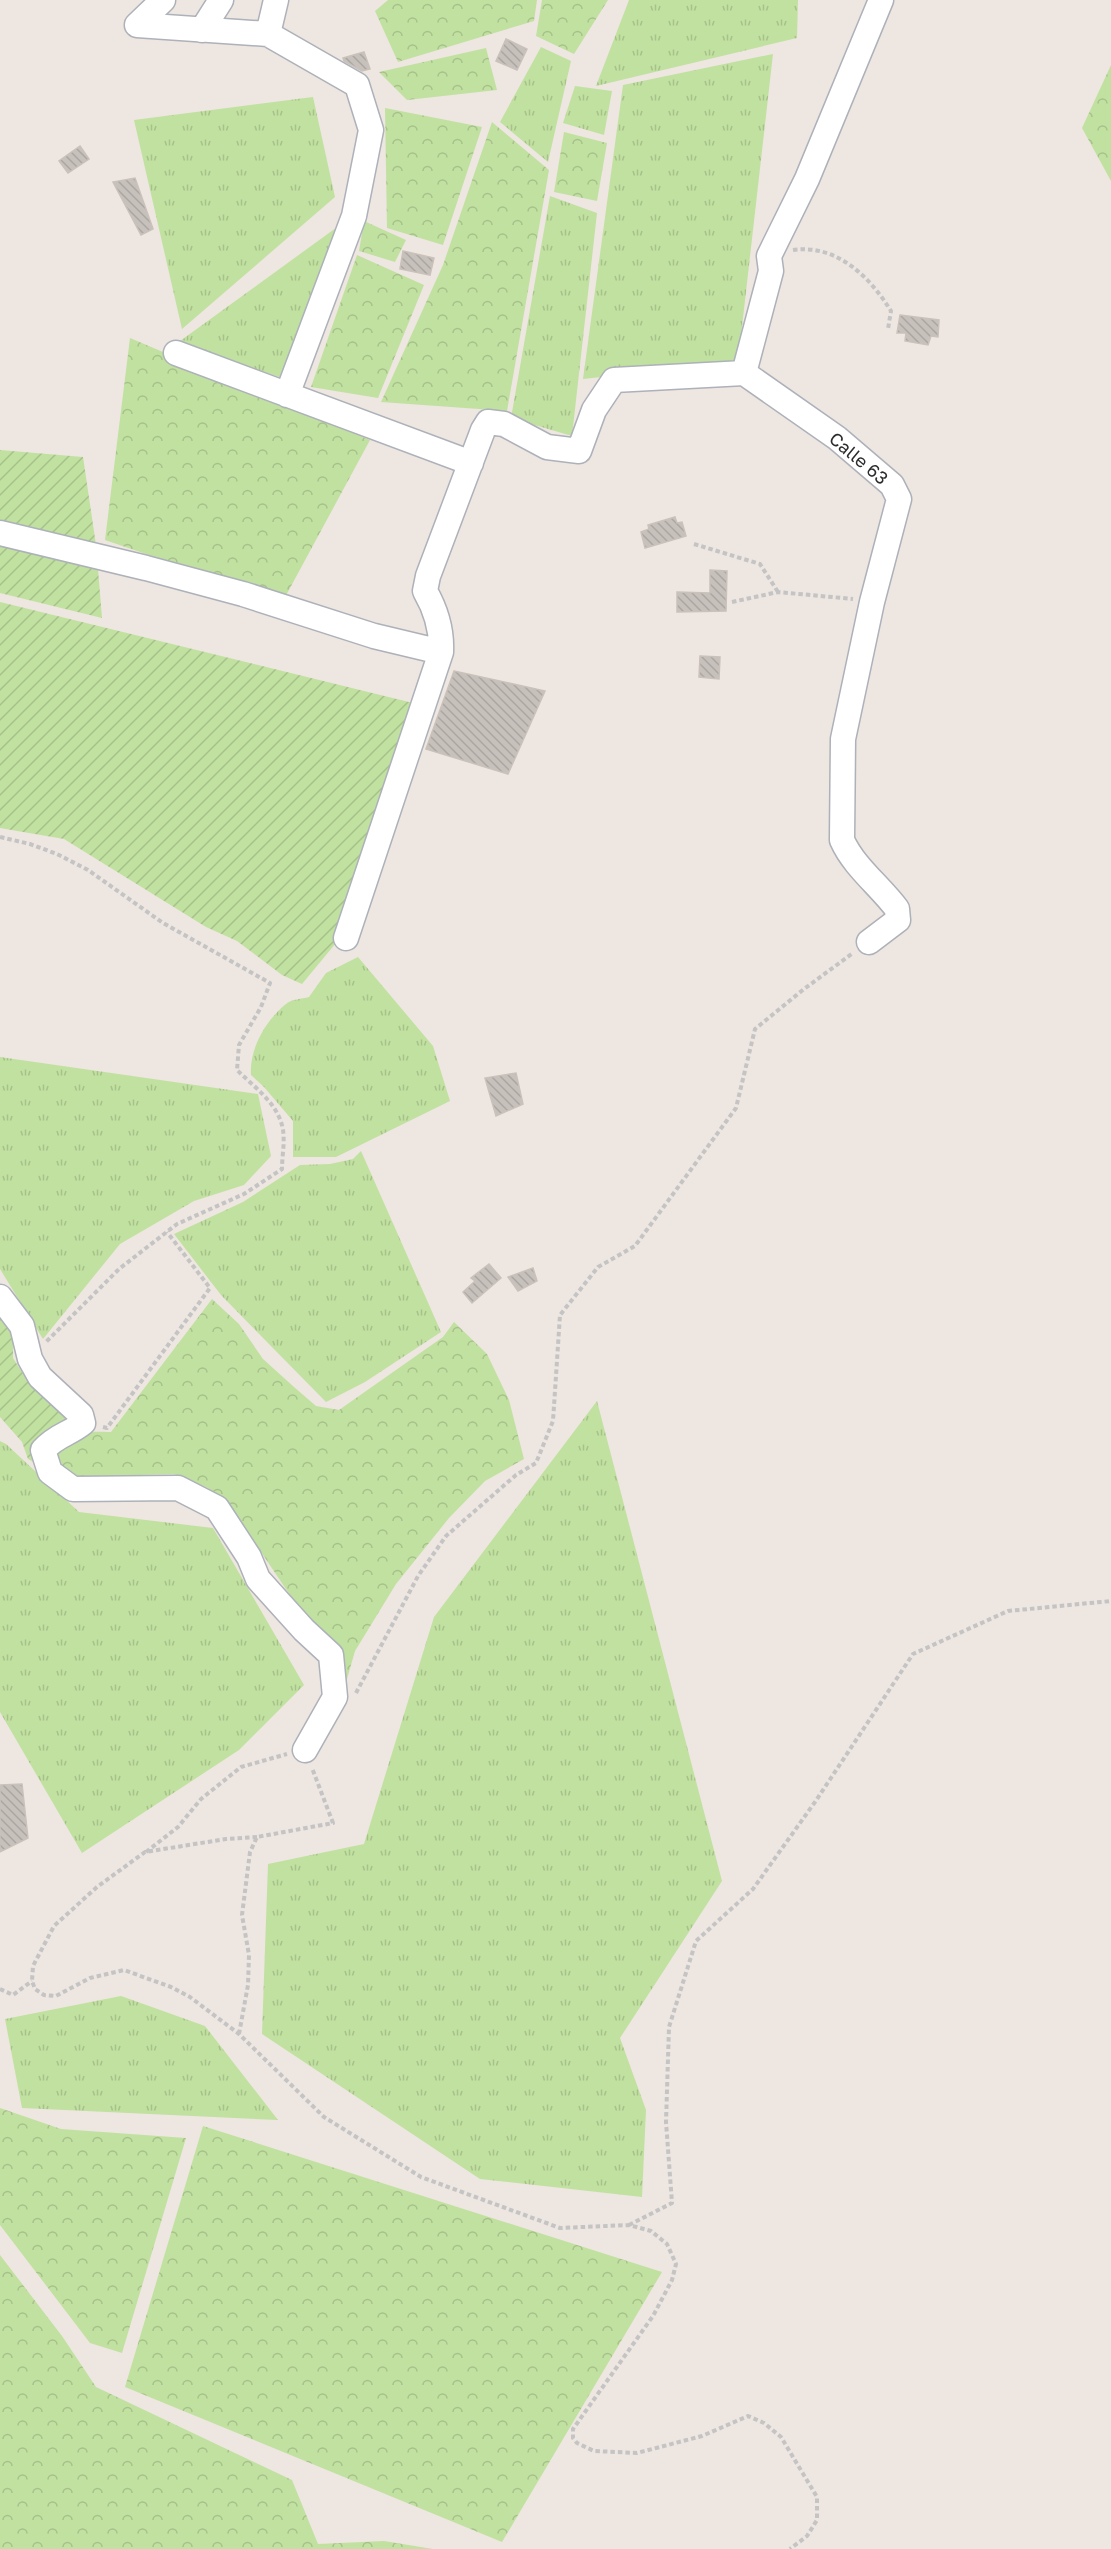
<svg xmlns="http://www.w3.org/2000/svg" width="1111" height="2549" font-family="'Golos Text',sans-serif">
  <defs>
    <pattern id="grass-tufts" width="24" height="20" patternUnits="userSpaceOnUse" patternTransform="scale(1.5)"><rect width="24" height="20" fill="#c1e1a0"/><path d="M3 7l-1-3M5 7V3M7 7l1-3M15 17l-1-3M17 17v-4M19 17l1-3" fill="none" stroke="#a6c18a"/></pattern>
    <pattern id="forest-crowns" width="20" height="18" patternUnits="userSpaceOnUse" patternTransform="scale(1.5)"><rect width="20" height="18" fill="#c1e1a0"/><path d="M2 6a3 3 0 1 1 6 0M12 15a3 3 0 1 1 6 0" fill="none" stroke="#a6c18a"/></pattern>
    <pattern id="garden-furrows" width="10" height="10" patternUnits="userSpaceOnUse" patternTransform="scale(1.5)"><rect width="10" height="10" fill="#c1e1a0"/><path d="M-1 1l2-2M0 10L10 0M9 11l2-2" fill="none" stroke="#a6c18a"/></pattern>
    <pattern id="building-back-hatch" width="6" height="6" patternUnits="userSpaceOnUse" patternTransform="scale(1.5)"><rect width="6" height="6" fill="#c7c1bc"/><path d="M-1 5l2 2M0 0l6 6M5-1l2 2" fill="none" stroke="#aba6a2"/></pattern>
  </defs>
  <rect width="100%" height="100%" fill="#eee6e0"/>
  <!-- grass -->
  <path fill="url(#grass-tufts)" d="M629,0H798L797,38L596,86Z
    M541,47L571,61L548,162L500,122Z
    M773,54L738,362L583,379L623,85Z
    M575,86L612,91L604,135L563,123Z
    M313,97L335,197L182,329L134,120Z
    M550,196L597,213L572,436L511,418Z
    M340,225L283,378L176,344Z
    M358,957L433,1046L450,1101L336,1157H293V1121L264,1087L251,1075C249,1049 266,1020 286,1004C292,999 302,999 309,997L326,973Z
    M0,1057L258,1094L271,1156L244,1185L194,1201L120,1244L43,1339L0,1269Z
    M361,1151L441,1332L365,1382L326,1402L221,1295L174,1234L243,1202L300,1165L330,1164L353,1159Z
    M597,1401L722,1881L620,2038L646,2110L642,2197L480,2179L262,2034L268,1864L364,1844L434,1617Z
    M0,1441L6,1444L79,1512L213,1528L304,1685L239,1750L82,1853L0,1712Z
    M121,1996L205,2026L278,2120L22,2108L5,2019Z"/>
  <!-- forest -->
  <path fill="url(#forest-crowns)" d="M388,0H537L534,21L398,62L375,11Z
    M542,0H608L574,54L536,36Z
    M486,48L497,90L407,100L379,72Z
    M1111,65V181L1082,128Z
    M385,108L482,127L443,245L387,228Z
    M492,122L549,170L507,411L381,402L443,265Z
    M564,132L607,143L597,201L554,192Z
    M364,221L406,240L395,262L359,251Z
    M357,255L424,285L378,398L311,387Z
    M130,338L370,440L283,601L105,540Z
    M212,1299L239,1324L263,1359L294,1387L316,1406L339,1410L443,1337L454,1322L487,1354L509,1400L524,1459L485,1481L449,1518L396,1584L355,1651L343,1693L296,1604L226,1500L206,1487L174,1474L71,1477L55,1457C73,1431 81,1431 111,1432Z
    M0,2108L61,2129L186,2138L122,2353L90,2343L0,2225Z
    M203,2126L662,2272L502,2542L125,2387Z
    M0,2255L62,2336L96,2387L292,2480L318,2544L384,2541L433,2549H0Z"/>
  <!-- garden -->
  <path fill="url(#garden-furrows)" d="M0,450L83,457L96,545L102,618L0,593Z
    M0,602L413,703L336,943L302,984L282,975L237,941L206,927L64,839L0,828Z
    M0,1315H3L13,1339V1358L29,1383L73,1420L39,1465L28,1459L22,1442L0,1417Z"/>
  <!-- building -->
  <path fill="url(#building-back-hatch)" stroke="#c9c1ba" stroke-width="1.5" d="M506,39L527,49L517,70L496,61Z
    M364,52L370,69L362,71L344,61L343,58Z
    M80,146L89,159L68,173L59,161Z
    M135,178L153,229L141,235L113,182Z
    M403,251L434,258L430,275L400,269Z
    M900,315L939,320L938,337L931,336L928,345L905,341L906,333H897Z
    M675,517L677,523L682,522L686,536L645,548L641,532L649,529L648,525Z
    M710,570L727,571L726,611L677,612V592L710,593Z
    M700,656L720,657L719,679L699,677Z
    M454,671L545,691L508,774L426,749Z
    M516,1073L523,1104L496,1116L485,1078Z
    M489,1264L501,1278L472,1303L463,1292L475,1281L471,1278Z
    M533,1268L537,1281L518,1291L508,1277Z
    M22,1784L28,1838L0,1852V1785Z"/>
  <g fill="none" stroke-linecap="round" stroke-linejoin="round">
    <!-- minor casing -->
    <g stroke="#adb1b9" stroke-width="27">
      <path id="minor" d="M163,0L137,25L268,34L357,85L371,130L354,216L287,395
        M202,30L221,0
        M268,34L276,0
        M176,353L471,463
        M744,373L837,438L892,485L899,499L872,602L843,739L842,840C854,867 880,886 897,909L898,920L869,942
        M744,373L771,271L769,256L807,179L881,0
        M0,533L146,568L243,594L374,636L441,652
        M346,938L441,652C442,631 436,610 425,591L428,576L483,430L488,422L504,424L547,447L579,451L594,410L614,380L744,373
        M0,1297L22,1326L30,1359L40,1377L81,1415L83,1423C68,1435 58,1434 43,1450L50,1472L73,1489L178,1488L217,1508L249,1557L258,1579L304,1630L331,1655L335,1697L305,1750"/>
    </g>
    <!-- path -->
    <path stroke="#c4c4c4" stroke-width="4" stroke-dasharray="4.5 3" stroke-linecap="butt" d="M793,250C837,244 870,277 891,311L888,329
      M694,544L760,564L778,592
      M732,602L778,592L853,599
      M0,837L30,844L57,854L88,870L163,923L270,983L261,1007L239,1045L237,1070C254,1087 279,1104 283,1130C285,1142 282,1156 282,1169L244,1194L177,1224L119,1269L46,1342
      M103,1427L107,1428L210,1288L167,1232
      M356,1693L418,1576L446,1536L516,1475L536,1463L553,1421L560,1315L598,1267L635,1246L736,1108L755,1029L804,989L853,953
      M257,1837L226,1839L145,1852L97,1887L54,1926L33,1966L32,1981L35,1989L44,1995L56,1996L90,1978L124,1970L171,1987L190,1997L239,2034L324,2117L421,2177L560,2228L629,2225L651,2231L667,2244L676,2264L672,2280L653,2316L573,2429V2438L577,2443L594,2451L637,2453L702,2436L748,2416L764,2423L781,2437L817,2497V2520L807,2536L790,2549
      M146,1852L178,1827L201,1799L241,1767L287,1754
      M0,1989L13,1995L32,1981
      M239,2034L248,1985L249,1955L242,1915L250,1852L257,1837L333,1823L312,1768
      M629,2225L672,2203L666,2122L669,2027L696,1941L753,1889L815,1802L913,1654L1008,1611L1111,1601"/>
    <!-- minor -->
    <use href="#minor" stroke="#fff" stroke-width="24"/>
  </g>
  <g text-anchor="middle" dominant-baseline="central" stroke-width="6" stroke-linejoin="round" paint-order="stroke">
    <!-- street labels -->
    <g font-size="18" fill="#2d2d2d" stroke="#fff">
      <text transform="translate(859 458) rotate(40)">Calle 63</text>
    </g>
  </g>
</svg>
